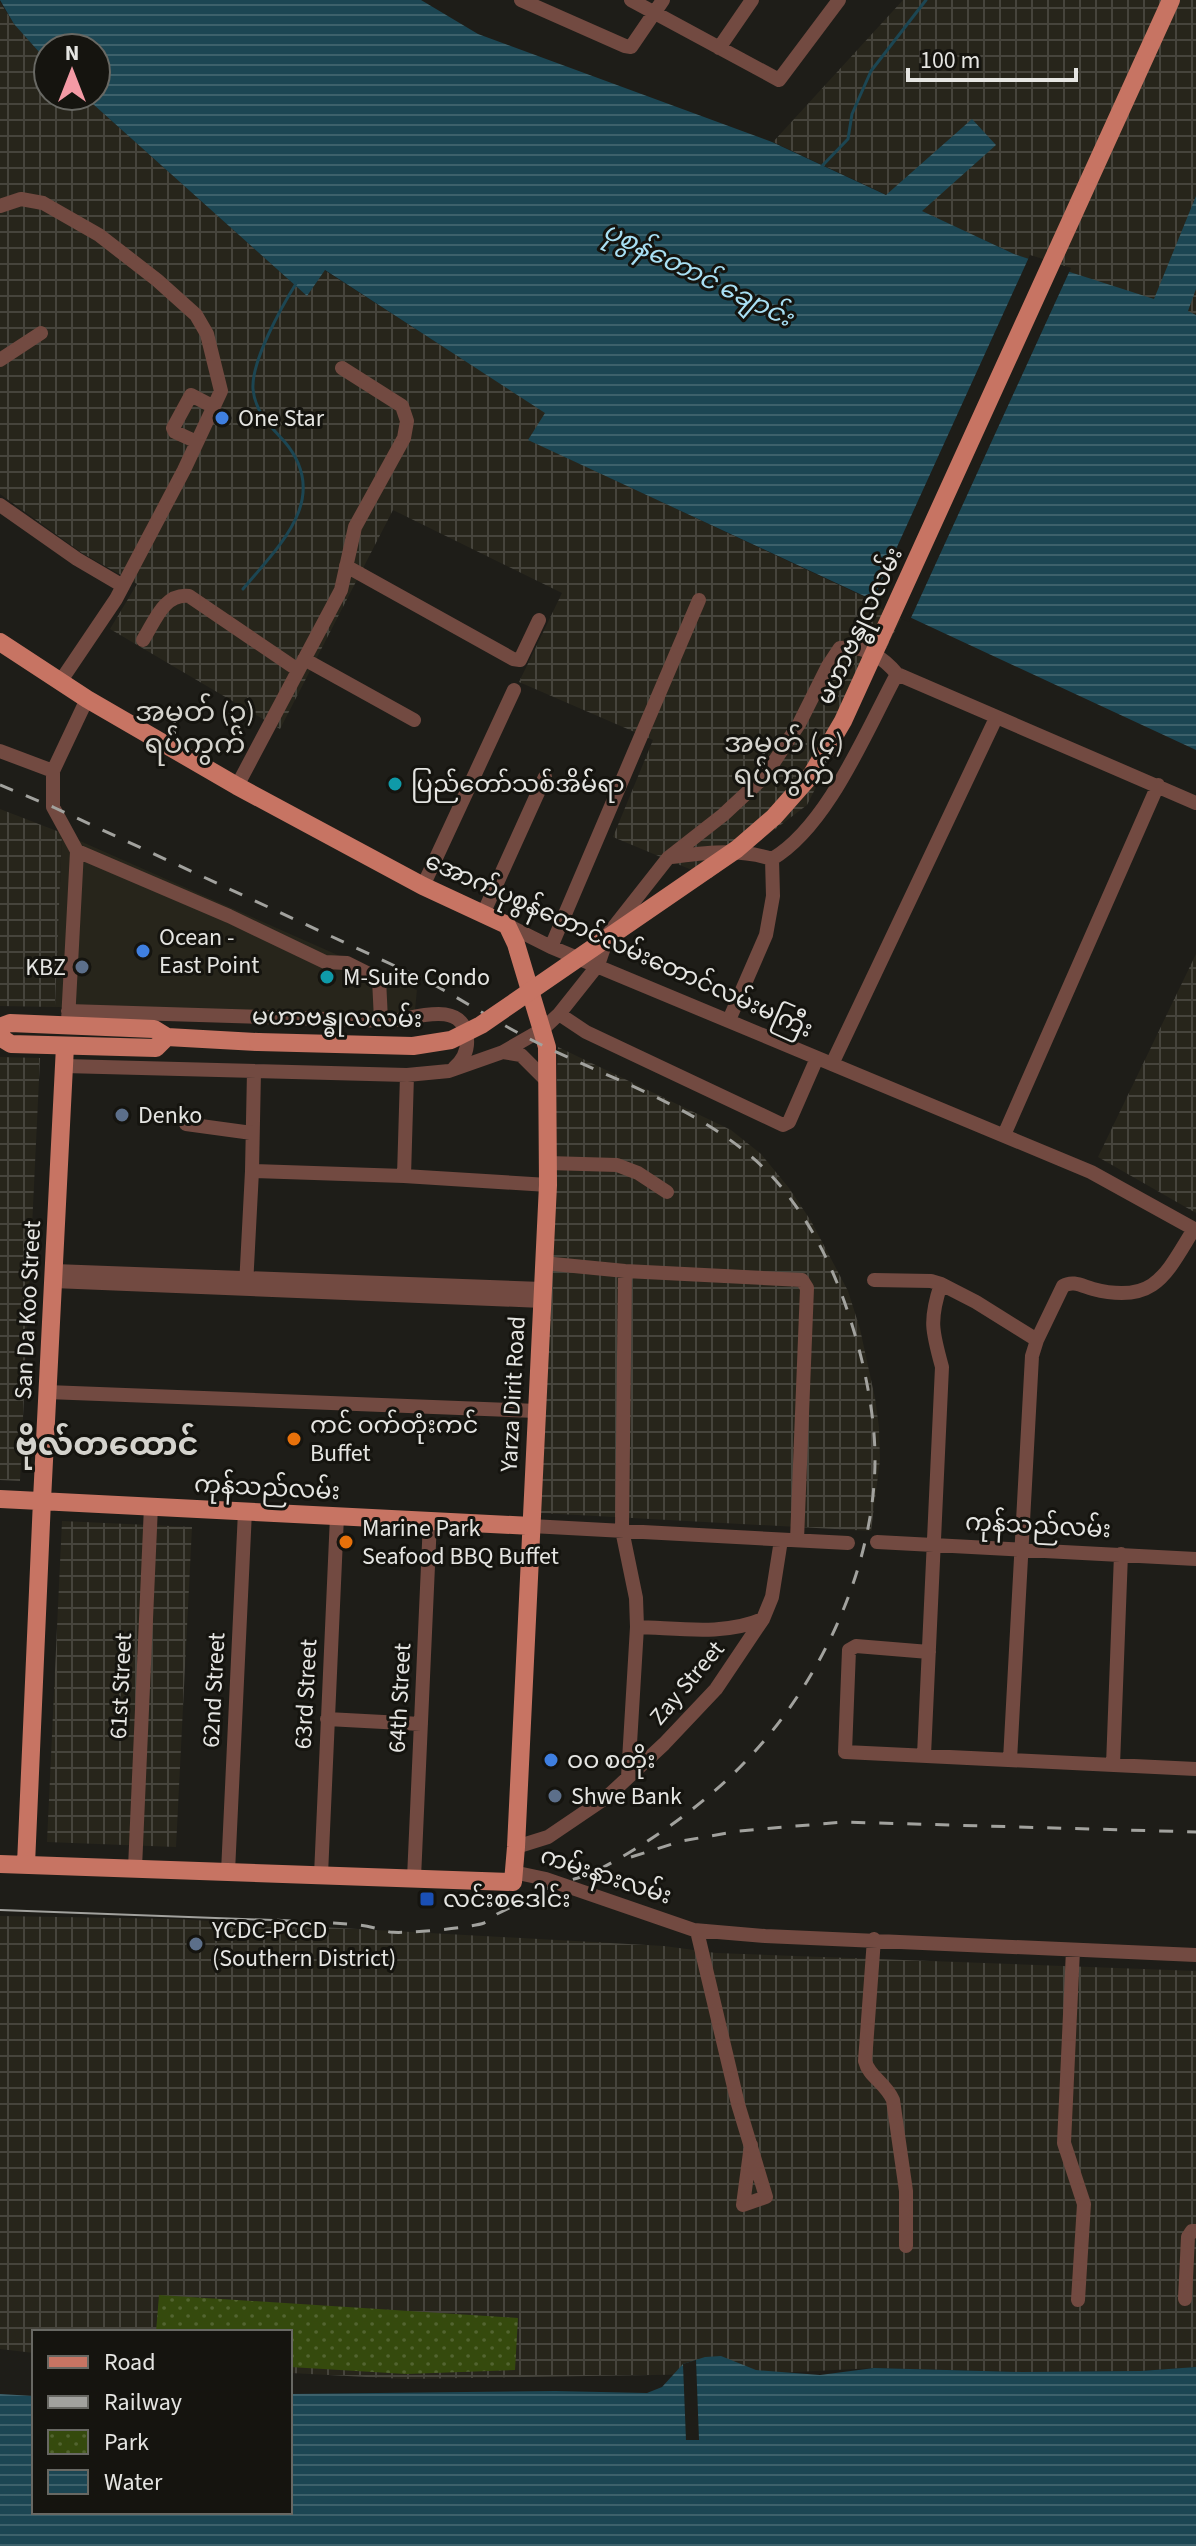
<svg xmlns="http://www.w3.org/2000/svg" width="1196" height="2546" font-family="'Source Sans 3','Noto Sans Myanmar',sans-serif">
  <defs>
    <pattern id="industrial-grid" width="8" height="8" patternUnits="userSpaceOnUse" patternTransform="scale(2)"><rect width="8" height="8" fill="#27251b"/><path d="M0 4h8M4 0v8" fill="none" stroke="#46443c"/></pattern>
    <pattern id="park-dots" width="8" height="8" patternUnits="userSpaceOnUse" patternTransform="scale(2)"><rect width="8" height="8" fill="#354a0d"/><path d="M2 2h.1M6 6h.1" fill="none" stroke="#526430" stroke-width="1.8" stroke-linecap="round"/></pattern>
    <pattern id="water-rules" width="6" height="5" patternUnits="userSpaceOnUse" patternTransform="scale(2)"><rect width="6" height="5" fill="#1c4653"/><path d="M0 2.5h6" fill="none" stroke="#3d616b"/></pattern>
  </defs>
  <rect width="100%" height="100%" fill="#1e1d18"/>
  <!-- built -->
  <path fill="#27251b" d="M62,833L417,990L415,1011L390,1014L55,1007Z"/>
  <!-- industrial -->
  <path fill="url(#industrial-grid)" d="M903,0H1196V315L1014,254L773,142Z
    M0,2L14,24L48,62V96H84L307,296L324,270L546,413L529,440L903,615L807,805L711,878L613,837L653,740L519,682L562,593L393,510L280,729L110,629L137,584L82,553L0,494Z
    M0,809L62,833L55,1007L0,1006Z
    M1196,954V1213L1098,1157Z
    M558,1047L731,1130L761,1154L789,1188L811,1221L848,1291L860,1329L875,1398L879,1427L880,1460L871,1531L541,1513Z
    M0,1057L40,1058L20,1481L0,1480Z
    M62,1521L192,1527L176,1847L47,1842Z
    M0,1916L176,1919L664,1946L716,1953L1196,1971V2367L1141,2371L1022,2372L874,2368L776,2373L405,2379L290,2373V2332H34V2353L0,2349Z"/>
  <!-- park -->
  <path fill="url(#park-dots)" d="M159,2295L518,2318L515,2370L406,2374L290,2367V2332H156Z"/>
  <!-- water -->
  <path fill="url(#water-rules)" d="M0,0H421L478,34L772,142L886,195L972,119L996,145L922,211L1014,254L1154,299L1196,196V289L1188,311L1196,315V750L528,440L545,413L325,270L307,296L84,96H96V48H48V62L14,24Z
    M721,2356L756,2370L820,2375L874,2368L1022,2372L1141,2371L1196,2367V2546H0V2394L34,2396V2512H290V2394L555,2391L647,2393L662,2387L683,2364L705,2357Z"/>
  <!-- pier -->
  <path fill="#1e1d18" d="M1030,255L1071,268L909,622L871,604Z
    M696,2360L699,2440H686L683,2364Z"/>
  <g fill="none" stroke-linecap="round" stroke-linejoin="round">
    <!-- stream -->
    <path stroke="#1c4653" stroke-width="3" d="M822,166L848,139L852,114L871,71L926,0
      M243,589C280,545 332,497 284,441C270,426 255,412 253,389C251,361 282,306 297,282"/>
    <!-- minor -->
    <path stroke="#724a41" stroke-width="14" d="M521,0L625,46L631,47L663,0
      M631,0L779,80L839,0
      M719,48L752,0
      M0,206L21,199L43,203L99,235L157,280L196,315L207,334L221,391L184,470L116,599L60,682
      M0,360L41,333
      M197,442L175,432L173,428L191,395L214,407
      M0,505L77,559L123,586
      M346,566L513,659L520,660L539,620
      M143,640C155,621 164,593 189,596L298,670
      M304,659L414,720
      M0,751L53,771
      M237,786L341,590L355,527L404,438L407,421L402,406L342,368
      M77,851L229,916L325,962L347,963L379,979L381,1020
      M671,857C705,853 738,848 772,859L773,896L766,935L729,1020
      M772,859C828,826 866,731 897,674
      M423,886L514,690
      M483,914L545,777
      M507,925L551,947L1091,1172L1196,1230
      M551,947L699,600
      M68,1011L391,1021C415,1018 464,999 467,1039C468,1051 463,1060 454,1068
      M559,1014L586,1032L783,1125L789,1122L817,1058
      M68,1021L77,851L53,807V771L87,699
      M503,1052L521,1055L549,1083
      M832,1064L996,718
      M64,1066L407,1075L449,1071L503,1052L543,1029L559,1014L598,965L609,933L668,858L723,815L764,777L799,724L828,666L840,648C864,645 882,656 897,674L1196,803
      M186,1124L252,1133
      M1004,1135L1158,785
      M548,1163L617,1165L638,1173L667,1192
      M252,1171L254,1071
      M404,1176L407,1075
      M543,1263L625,1271L802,1280L807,1288L797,1540
      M54,1271L542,1289
      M625,1271L622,1530L636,1598L637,1627L628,1777
      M874,1280L931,1281L941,1284L976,1302L1037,1340
      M53,1281L542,1301
      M246,1286L252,1171L404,1176L548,1185
      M47,1392L537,1411
      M531,1526L848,1543
      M877,1542L1196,1559
      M637,1627C678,1628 724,1636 763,1619
      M929,1652L856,1646L849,1650L845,1752L1196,1769
      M327,1719L421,1724
      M924,1755L942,1367C932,1331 929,1320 941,1284
      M1010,1760L1032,1356L1037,1340L1063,1286C1073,1280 1082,1286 1093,1289C1155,1305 1166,1274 1194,1229
      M1113,1765L1121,1554
      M516,1847L548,1837L607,1797L664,1744L716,1689L763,1619L772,1597L781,1540
      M135,1868L151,1506
      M228,1872L245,1511
      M513,1872L546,1879L694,1930L765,1936L1196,1955
      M321,1875L337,1516
      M414,1878L430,1521
      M697,1931L738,2104L766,2197L743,2205L751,2145
      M874,1939L865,2061C869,2077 885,2082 893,2100L906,2191V2246
      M1073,1950L1064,2143L1084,2204L1078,2300
      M1185,2299L1188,2237L1192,2231H1196"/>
    <!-- major -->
    <path stroke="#c77463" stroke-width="18" d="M0,642L87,699L237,786L423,886L507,925L516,944L547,1047L548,1185L516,1847L513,1882L0,1864
      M0,1027L10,1023L154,1029L167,1037L258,1042
      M0,1037L11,1044L156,1048L167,1037
      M0,1499L531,1526
      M26,1864L42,1500L65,1046"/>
    <!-- tram -->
    <path stroke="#a2a29e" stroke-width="2" d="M0,1910L273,1920"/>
    <!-- rail -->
    <path stroke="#a2a29e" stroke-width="3" stroke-dasharray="14 14" stroke-linecap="butt" d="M0,785L53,807L423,979C458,997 491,1019 526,1037C614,1083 724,1112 787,1194C826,1245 848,1303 863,1365C870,1396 875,1427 875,1459C875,1568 819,1686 744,1763C705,1804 648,1844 598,1870C582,1879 563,1880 546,1889C530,1897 514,1906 497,1914C493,1917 489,1921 484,1923C470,1928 405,1934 390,1932C380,1930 370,1926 359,1925C331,1922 302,1922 273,1920
      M631,1857L682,1841L739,1831L843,1822L1196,1832"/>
    <!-- major-bridge -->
    <path stroke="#c77463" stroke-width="18" d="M258,1042L413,1046L451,1040L481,1025L737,849L774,817L812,774L843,721L1171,0"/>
  </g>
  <!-- markers -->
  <g fill="#3f7fe0" stroke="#15140f" stroke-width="3">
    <circle cx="222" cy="418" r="8"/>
    <circle cx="143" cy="951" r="8"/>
    <circle cx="551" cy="1760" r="8"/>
  </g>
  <g fill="#0f9aa8" stroke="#15140f" stroke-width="3">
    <circle cx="395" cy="784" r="8"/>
    <circle cx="327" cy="977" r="8"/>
  </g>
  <g fill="#5c6f8a" stroke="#15140f" stroke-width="3">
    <circle cx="82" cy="967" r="8"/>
    <circle cx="122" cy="1115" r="8"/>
    <circle cx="555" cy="1796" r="8"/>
    <circle cx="196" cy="1944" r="8"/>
  </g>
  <g fill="#e8710a" stroke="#15140f" stroke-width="3">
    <circle cx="294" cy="1439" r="8"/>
    <circle cx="346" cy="1542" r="8"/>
  </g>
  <rect fill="#1a4fb4" stroke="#15140f" stroke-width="3" x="419" y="1891" width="16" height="16" rx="4"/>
  <g text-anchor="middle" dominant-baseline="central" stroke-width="6" stroke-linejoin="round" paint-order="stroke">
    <!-- poi labels -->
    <g font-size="24" fill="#e5e5e2" stroke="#15140f" text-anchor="start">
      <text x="238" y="418">One Star</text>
      <text x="411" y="784">ပြည်တော်သစ်အိမ််ရာ</text>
      <text x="159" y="937">Ocean -<tspan x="159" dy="28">East Point</tspan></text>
      <text x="66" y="967" text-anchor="end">KBZ</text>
      <text x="343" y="977">M-Suite Condo</text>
      <text x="138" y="1115">Denko</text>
      <text x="310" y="1425">ကင် ဝက်တုံးကင်<tspan x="310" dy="28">Buffet</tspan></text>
      <text x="362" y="1528">Marine Park<tspan x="362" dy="28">Seafood BBQ Buffet</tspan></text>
      <text x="567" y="1760">ဝဝ စတိုး</text>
      <text x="571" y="1796">Shwe Bank</text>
      <text x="443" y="1899">လင်းစဒေါင်း</text>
      <text x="212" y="1930">YCDC-PCCD<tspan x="212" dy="28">(Southern District)</tspan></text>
    </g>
    <!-- street labels -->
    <g font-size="24" fill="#e5e5e2" stroke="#15140f">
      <text transform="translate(860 626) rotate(-65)">မဟာဗန္ဓုလလမ်း</text>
      <text transform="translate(619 945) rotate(24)">အောက်ပုစွန်တောင်လမ်းတောင်လမ်းမကြီး</text>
      <text transform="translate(337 1018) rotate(1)">မဟာဗန္ဓုလလမ်း</text>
      <text transform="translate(28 1310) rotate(-87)">San Da Koo Street</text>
      <text transform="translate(513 1394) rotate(-87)">Yarza Dirit Road</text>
      <text transform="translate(267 1488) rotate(3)">ကုန်သည်လမ်း</text>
      <text transform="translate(1038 1526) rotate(3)">ကုန်သည်လမ်း</text>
      <text transform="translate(687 1683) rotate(-50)">Zay Street</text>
      <text transform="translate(121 1686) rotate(-87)">61st Street</text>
      <text transform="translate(214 1690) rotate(-87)">62nd Street</text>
      <text transform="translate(306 1694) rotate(-87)">63rd Street</text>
      <text transform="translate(400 1698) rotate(-87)">64th Street</text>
      <text transform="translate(606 1876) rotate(18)">ကမ်းနားလမ်း</text>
    </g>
    <!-- water labels -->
    <g font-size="26" font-style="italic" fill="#a8dff3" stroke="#15140f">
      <text transform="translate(698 274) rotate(26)">ပုစွန်တောင် ချောင်း</text>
    </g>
    <!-- quarter labels -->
    <g font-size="28" fill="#d4d3cd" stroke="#15140f">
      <text x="195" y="712">အမှတ် (၃)<tspan x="195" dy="32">ရပ်ကွက်</tspan></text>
      <text x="784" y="743">အမှတ် (၄)<tspan x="784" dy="32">ရပ်ကွက်</tspan></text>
    </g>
    <!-- district labels -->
    <g font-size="32" font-weight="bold" fill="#d4d3cd" stroke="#15140f">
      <text x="107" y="1445">ဗိုလ်တထောင်</text>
    </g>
  </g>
  <!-- legend -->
  <rect x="32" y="2330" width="260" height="184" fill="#15140f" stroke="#686863" stroke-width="2"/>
  <rect x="48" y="2356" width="40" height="12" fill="#c77463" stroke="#686863" stroke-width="2"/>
  <text x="104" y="2370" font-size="24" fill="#e5e5e2">Road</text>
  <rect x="48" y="2396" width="40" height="12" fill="#a2a29e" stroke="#686863" stroke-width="2"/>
  <text x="104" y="2410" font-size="24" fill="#e5e5e2">Railway</text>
  <rect x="48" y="2430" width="40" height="24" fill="url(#park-dots)" stroke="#686863" stroke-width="2"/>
  <text x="104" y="2450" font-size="24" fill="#e5e5e2">Park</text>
  <rect x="48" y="2470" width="40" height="24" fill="url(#water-rules)" stroke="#686863" stroke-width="2"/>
  <text x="104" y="2490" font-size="24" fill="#e5e5e2">Water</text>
  <!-- north arrow -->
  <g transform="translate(72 72)"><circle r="38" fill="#15140f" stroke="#686863" stroke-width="2"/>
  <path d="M0-6L14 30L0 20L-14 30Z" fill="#f49aa5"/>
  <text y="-12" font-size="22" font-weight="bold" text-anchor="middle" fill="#e5e5e2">N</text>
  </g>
  <!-- scale -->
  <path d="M908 68v12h168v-12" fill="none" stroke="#e5e5e2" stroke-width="4"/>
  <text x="920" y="68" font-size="24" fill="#e5e5e2" stroke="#15140f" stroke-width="6" paint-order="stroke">100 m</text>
</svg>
